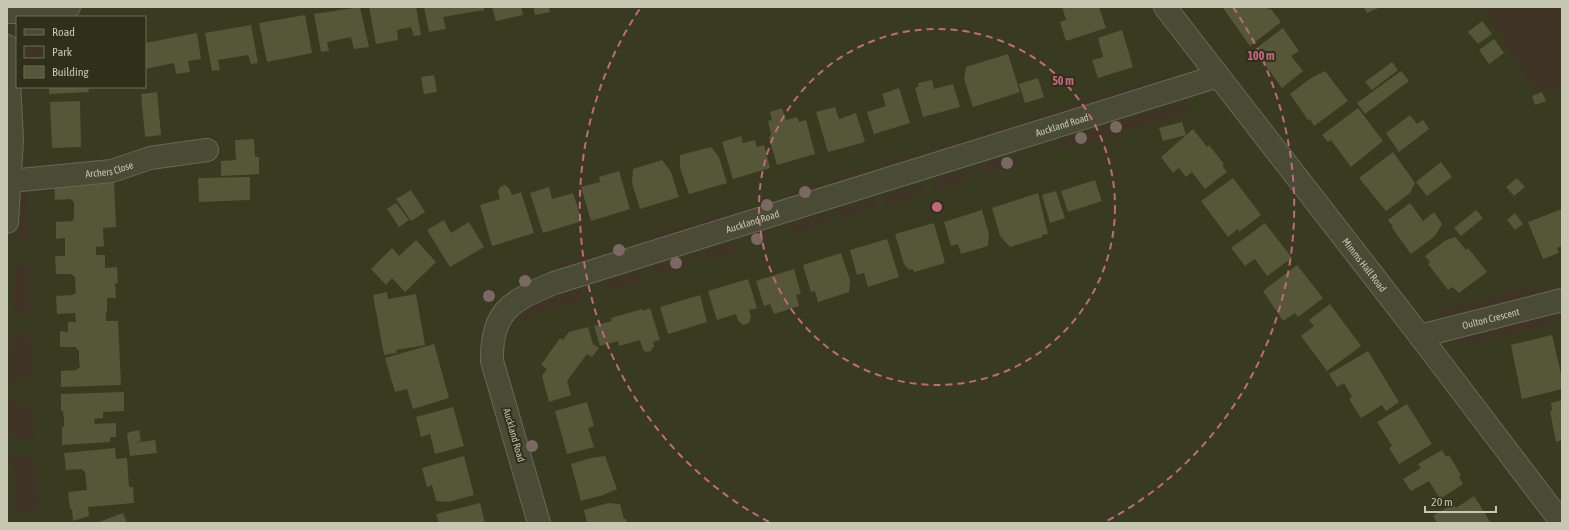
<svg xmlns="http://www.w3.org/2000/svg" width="1569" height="530" font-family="'Asap Condensed',sans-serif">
  <rect width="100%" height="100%" fill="#393b21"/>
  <!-- green -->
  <path fill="#403426" d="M1481,7H1562V86L1532,92L1531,83Z
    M1171,74L1183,80L1030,129L1026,119Z
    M1188,101L1192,103V106L1187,112L1059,151V141L1066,138Z
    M1017,123L1020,132L983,143L980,134Z
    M969,137L972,147L940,157L937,147Z
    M919,152L922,162L886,172L884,163Z
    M1015,155L1018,164L981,175L978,166Z
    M873,167L876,176L836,188L833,179Z
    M966,169L971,179L934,191L933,180Z
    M821,183L824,192L789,203L786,194Z
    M921,184L924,193L886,206L883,196Z
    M27,192L28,239L18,238L20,196Z
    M873,199L875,208L839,220L836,210Z
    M732,210L735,219L698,231L696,222Z
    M827,213L830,223L792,234L789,225Z
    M686,225L689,234L651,245L648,236Z
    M734,242L736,251L698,263L695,254Z
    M590,255L593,263L555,275L552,267Z
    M683,257L685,267L651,277L648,268Z
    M16,261H28L29,314H13Z
    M638,271L641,280L605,292L602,283Z
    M1541,284L1544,294L1436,321L1445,311L1450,308Z
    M580,290L586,298L538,312L530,317L511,324C532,301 551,297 580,290Z
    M1562,310V321L1468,345L1456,340L1466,334Z
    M11,333H30L32,374L7,385Z
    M10,397L33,410L35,439L7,438V398Z
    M35,455L39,510L13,512L11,507L18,502L13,465L7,462V458L9,456Z"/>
  <!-- building -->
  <path fill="#555738" d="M360,7L369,47L354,49L351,37L327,42L329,51L321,52L314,14Z
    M369,7H416L421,35L414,36L411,27L397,30L398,40L376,44Z
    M424,7H484V10L443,17L446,29L429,32Z
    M492,7H521L523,15L496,21Z
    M533,7H549L550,12L535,15Z
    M1062,7H1099L1106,28L1066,41L1060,22L1066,20Z
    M1225,7H1267L1269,10L1271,9L1281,22L1250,46L1223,8Z
    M1364,7H1381L1367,13Z
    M305,15L312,53L267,62L259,23Z
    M1482,21L1492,34L1478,44L1468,32Z
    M251,25L258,63L251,64L248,55L218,60L220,70L212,71L205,33Z
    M1283,28L1299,51L1291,56L1303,71L1282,88L1254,50Z
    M1122,30L1133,67L1098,78L1092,60L1103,57L1098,38Z
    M197,33L201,59L188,61L190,72L176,74L174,63L145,69V43Z
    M1494,39L1504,53L1489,64L1479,50Z
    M1008,54L1020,92L973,107L964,79L966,67Z
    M1392,62L1398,70L1372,90L1365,82Z
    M1325,71L1348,101L1314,126L1310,119L1308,120L1290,94L1311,78Z
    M1401,71L1409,81L1365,114L1357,103Z
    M434,75L437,92L424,94L421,77Z
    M1038,78L1044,97L1025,103L1019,84Z
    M932,80L934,89L953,84L960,107L923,117L915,88L919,86L918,83Z
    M49,87H88L89,92L49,94Z
    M899,88L910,123L874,134L867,112L886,106L882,94Z
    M157,92L161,135L145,137L141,94Z
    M1542,92L1546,101L1535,105L1532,96Z
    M80,101L81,147L52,148L50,102Z
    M835,107L839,119L856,113L865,142L828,152L816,112Z
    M782,108L786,120L797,117L799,122L806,120L815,154L777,165L769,138L771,134L768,121L772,120L770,112Z
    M1358,108L1383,141L1351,167L1331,140L1328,142L1322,135Z
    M1410,115L1417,124L1423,120L1429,129L1399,152L1386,133Z
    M1182,122L1186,135L1163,141L1159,128Z
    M1193,129L1207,147L1209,145L1224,164L1222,165L1227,172L1205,189L1192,172L1186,177L1179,168L1173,173L1161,157Z
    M741,136L743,143L755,140L757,147L764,145L770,168L733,179L722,142Z
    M254,139L255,157H259V174L221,176V161L236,160L235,140Z
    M711,147L719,157L727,183L689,194L680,168V155Z
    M1393,152L1415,183L1410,193L1386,211L1359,178Z
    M662,160L671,172L679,197L640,209L632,183L633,169Z
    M1441,162L1452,177L1427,196L1416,182Z
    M619,171L630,209L591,221L581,187L600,182L599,177Z
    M250,177V200L199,202L198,178Z
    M1233,178L1261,215L1239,232L1238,229L1228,237L1201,201Z
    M1517,178L1525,187L1514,196L1506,187Z
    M1095,180L1102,201L1068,212L1061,191Z
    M114,181L116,227L103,228L104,246L96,247V255H105V268L117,267L118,283L115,284L116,298H107V312H106V321H118L121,385L61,387V371L76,370L80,367L79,360V351L75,347H60V331L68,332V322H76L75,313L57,314L56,296L72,295L76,293L75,277L71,274H56L55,256H65V238L56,239V222L71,221L74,219V202L70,199L55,200L54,183Z
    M505,185L509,188L512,195L521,192L534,233L492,246L480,205L500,199L498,192L500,187Z
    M549,187L552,199L573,193L582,221L543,233L530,193Z
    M411,190L425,212L411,221L396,199Z
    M1056,191L1065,218L1050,223L1042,195Z
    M1038,193L1048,234L1042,235V237L1010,247L1000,236L992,208Z
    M396,203L409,220L399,227L387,209Z
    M1410,203L1423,221L1434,212L1442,224L1435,236L1411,254L1392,228L1393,227L1388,220Z
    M1562,209V246L1557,248L1559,253L1543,259L1528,222Z
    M982,210L989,234L988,246L961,254L958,244L951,246L944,222Z
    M1476,210L1483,218L1461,236L1454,228Z
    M1515,213L1523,224L1515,230L1507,220Z
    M444,220L451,233L469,222L484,247L450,267L427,230Z
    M934,223L945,263L914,272L913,269L909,270L904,264L895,234Z
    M1265,223L1292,258L1267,276L1255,259L1245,266L1231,248Z
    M1455,237L1466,250L1468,248L1487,272L1459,293L1453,287L1448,290L1428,264L1430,262L1425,256L1446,240Z
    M887,239L899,277L868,287L864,273L857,275L850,250Z
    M416,240L436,262L405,292L392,278L386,285L371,269L392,248L399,256Z
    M841,253L850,280L849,292L818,302L815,291L811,292L803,265Z
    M1297,265L1323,298L1298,317L1295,313L1283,321L1263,291Z
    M794,269L801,294L796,295L799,306L774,314L770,304L764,306L756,281Z
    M748,279L757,308L749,310L751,317L749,323L743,325L738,320L736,314L717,320L708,291Z
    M387,292L388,299L416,294L425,345L396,350L397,353L384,355L373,295Z
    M700,295L707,322L668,334L660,307Z
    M1330,304L1361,346L1327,371L1301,336L1314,326L1309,320Z
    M650,308L660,340L653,342L654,346L651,351L646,352L643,350L640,340L619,346L618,341L600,346L594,326L612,321L611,318L642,309V311Z
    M588,327L593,344L599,348L592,357L587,354L567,381L571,395L549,402L542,376L547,369L541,365L560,338L563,340L569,332Z
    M1552,335L1562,378V389L1522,399L1511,345Z
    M434,344L449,398L413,409L407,389L395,392L385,358Z
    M1368,351L1399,402L1386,411L1382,405L1361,418L1349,399L1352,397L1344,383L1337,387L1329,374Z
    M124,392V411L103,412V418L94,419L95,424L116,423V437H110V442L62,445V427H64V420L63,411H61V394Z
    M1562,400V440L1556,442L1550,411L1552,410L1551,403Z
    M587,402L594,426L588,428L594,447L567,454L555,411Z
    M1407,404L1432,444L1399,464L1389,448L1392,446L1377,422Z
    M453,407L464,446L435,454L430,434L421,437L416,417Z
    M139,430L141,441L133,443L155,440L157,453L130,456L127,433Z
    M115,448L116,459L127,458L129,487H133L134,503L88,507L89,516L73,521L72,509H70L68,492L87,490L85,472L81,469L66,470L64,453Z
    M1442,450L1446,457L1449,455L1461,475L1459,477L1463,484L1440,499L1429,481L1411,491L1403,479L1421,468L1418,464Z
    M464,456L474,495L448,502L436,501L432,485L427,487L422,468Z
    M605,456L617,489L603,495L581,501L571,464L591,458Z
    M1474,496L1491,523H1437L1433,516L1453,504L1456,508Z
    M480,503L485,523H439L436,514Z
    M608,503L620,504L624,519H626L627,523H587L584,510Z
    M123,513L127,523H96Z"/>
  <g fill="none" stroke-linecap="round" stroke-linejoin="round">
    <!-- minor casing -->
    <g stroke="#676953" stroke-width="24">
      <g id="minor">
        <path id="s1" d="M1165,7L1420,336L1562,523"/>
        <path d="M7,12H23L69,7"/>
        <path d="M7,46L12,139L7,222"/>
        <path id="s2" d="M10,181L112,171L150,158L207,150"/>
        <path id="s3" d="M1420,336L1562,300"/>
        <path id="s4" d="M539,523L492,361C491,311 511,301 554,283L1218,76"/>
      </g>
    </g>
    <!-- minor -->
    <use href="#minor" stroke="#4a4b35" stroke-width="22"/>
  </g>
  <!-- trees -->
  <g fill="#7c6862">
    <circle cx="1116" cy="127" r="6"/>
    <circle cx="1081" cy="138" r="6"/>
    <circle cx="1007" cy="163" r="6"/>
    <circle cx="805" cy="192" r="6"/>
    <circle cx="767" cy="205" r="6"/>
    <circle cx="757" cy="239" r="6"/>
    <circle cx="619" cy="250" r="6"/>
    <circle cx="676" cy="263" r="6"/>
    <circle cx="525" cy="281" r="6"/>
    <circle cx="489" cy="296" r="6"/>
    <circle cx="532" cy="446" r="6"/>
  </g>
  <!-- distance rings -->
  <g fill="none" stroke="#c36781" stroke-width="2" stroke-dasharray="7 5">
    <circle cx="937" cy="207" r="178"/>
    <path d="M769 522A357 357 0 0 1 641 7M1233 7A357 357 0 0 1 1105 522"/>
  </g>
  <g text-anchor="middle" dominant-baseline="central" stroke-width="4" stroke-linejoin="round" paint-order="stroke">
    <!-- street labels -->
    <g font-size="10" fill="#c5c7b0" stroke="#2e301a">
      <text stroke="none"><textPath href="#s4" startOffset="810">Auckland Road</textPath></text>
      <text stroke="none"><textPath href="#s2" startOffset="100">Archers Close</textPath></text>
      <text stroke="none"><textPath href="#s4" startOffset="486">Auckland Road</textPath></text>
      <text stroke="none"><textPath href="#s1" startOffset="326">Mimms Hall Road</textPath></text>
      <text stroke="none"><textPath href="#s3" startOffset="73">Oulton Crescent</textPath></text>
      <text transform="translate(514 435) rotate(74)">Auckland Road</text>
    </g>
  </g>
  <circle cx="937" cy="207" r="6" fill="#c36781" stroke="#2e301a" stroke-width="2"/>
  <g font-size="12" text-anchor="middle" font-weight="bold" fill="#c36781" stroke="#2e301a" stroke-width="4" stroke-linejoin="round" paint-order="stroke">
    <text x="1261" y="60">100 m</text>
    <text x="1063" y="85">50 m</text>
  </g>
  <!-- border -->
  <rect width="1569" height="530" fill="none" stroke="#c5c7b0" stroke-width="16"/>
  <!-- legend -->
  <rect x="16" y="16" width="130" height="72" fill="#2e301a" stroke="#6a6c56"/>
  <rect x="24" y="29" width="20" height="6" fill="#4a4b35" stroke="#6a6c56"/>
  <text x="52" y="36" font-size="12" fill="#c5c7b0">Road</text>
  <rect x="24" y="46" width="20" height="12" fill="#403426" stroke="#6a6c56"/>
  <text x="52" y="56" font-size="12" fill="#c5c7b0">Park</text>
  <rect x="24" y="66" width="20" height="12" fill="#555738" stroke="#6a6c56"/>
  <text x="52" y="76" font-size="12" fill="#c5c7b0">Building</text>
  <!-- scale -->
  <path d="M1425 506v6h71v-6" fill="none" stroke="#c5c7b0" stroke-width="2"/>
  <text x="1431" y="506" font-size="12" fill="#c5c7b0" stroke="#2e301a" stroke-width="3" paint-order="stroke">20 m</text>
</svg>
